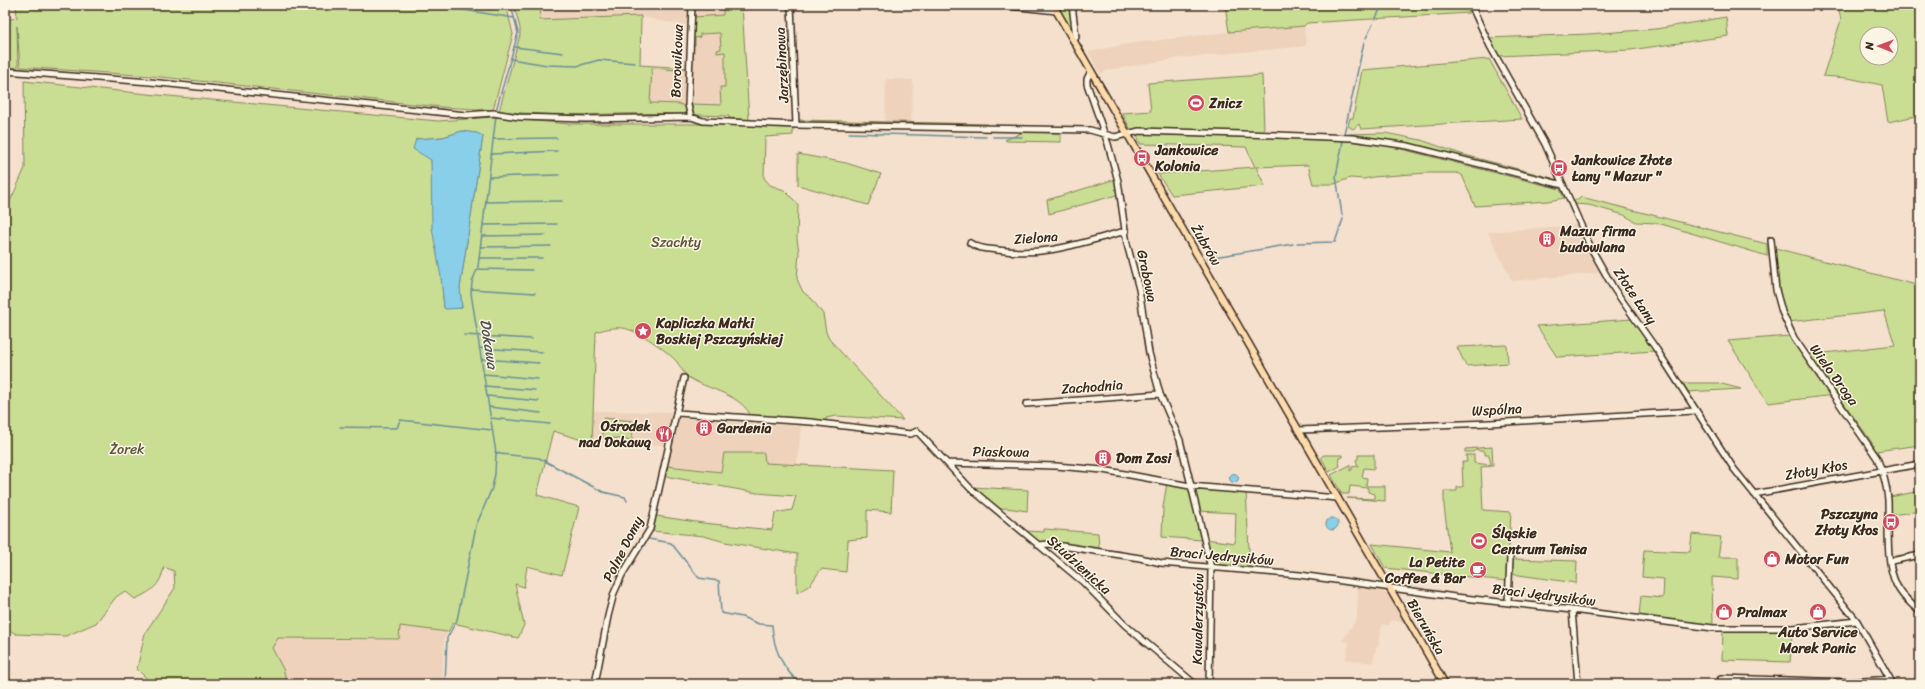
<svg xmlns="http://www.w3.org/2000/svg" width="1925" height="689" font-family="Sriracha,sans-serif">
  <rect width="100%" height="100%" fill="#f4e0cc"/>
  <filter id="ink" filterUnits="userSpaceOnUse"><feTurbulence type="fractalNoise" baseFrequency=".025" numOctaves="2"/><feDisplacementMap in="SourceGraphic" scale="8" xChannelSelector="R" yChannelSelector="G"/><feConvolveMatrix kernelMatrix="1 2 1 2 8 2 1 2 1" color-interpolation-filters="sRGB"/></filter>
  <g filter="url(#ink)">
    <!-- built -->
    <path fill="#eed2bb" d="M542,5H690L689,10L686,13V19L688,20L689,25L659,21L641,16L622,20H538Z
      M695,5H742L729,116L697,115L692,111L694,74L691,70Z
      M1304,26L1306,46L1180,58L1108,70L1101,74L1088,52L1127,44L1229,32Z
      M640,65L686,68V114L640,112Z
      M886,79L913,80L911,123L885,122Z
      M1576,225L1599,273L1512,281L1488,232Z
      M593,411L672,412L664,445L592,443Z
      M676,418L801,426L797,465L765,463L764,453H725L721,472L667,466Z
      M1358,586L1389,591L1407,622L1390,620L1389,625L1382,624L1378,647H1376L1373,663L1346,659L1349,642L1342,641L1357,618Z
      M400,626L448,632L444,639L442,680L427,684H288L283,669L272,648L278,638L376,640L399,639Z"/>
    <!-- green -->
    <path fill="#c9de93" stroke="#828458" fill-rule="evenodd" d="M16,5H48L53,7L56,5H506L513,34L493,110L441,107L152,76L20,67L17,26L18,68L5,67V20L17,18Z
      M514,5H542L539,20L641,16L640,65L686,68L677,70L652,68L650,103L680,104L686,107V114C623,112 561,118 499,111L520,35V28Z
      M723,5H742L749,120L729,118V116L697,115L692,111V104L721,105L720,87H725V52L717,53V50L721,49L720,33L700,34V37L695,38V45L693,46L694,17L723,15Z
      M1056,5H1070L1074,30L1072,32Z
      M1225,5H1467L1469,13L1307,23L1304,26L1229,32Z
      M1838,5H1920V115L1888,122L1882,85L1848,78L1823,76L1841,20ZM1867,34H1891V58H1867Z
      M1726,17L1728,36L1630,50L1498,56L1488,38L1589,34L1656,29Z
      M1489,59L1522,119L1361,129L1359,124L1353,129L1348,126L1350,118H1353L1362,70Z
      M1262,75L1264,129L1262,132L1204,130L1132,132L1122,113L1151,111L1148,83Z
      M24,81L147,94L438,121L494,117L569,124H715L793,127V135L765,137L764,178L770,185L784,190L798,204L797,239L799,252L797,279L803,292L812,299L823,314L826,332L829,339L903,420L836,416L826,418L827,424L752,419C744,394 707,390 688,377C683,373 681,367 677,362C666,350 640,331 623,328C614,327 604,329 596,332L592,443L553,431L537,495L579,507L562,575L527,566L524,587L515,584L524,625L518,638L453,623L448,632L400,626L399,639L278,638L272,648L283,669L288,684H152L137,669L145,633L175,588L174,571L164,567C160,586 152,591 135,599L125,591L116,597L96,623L66,636L16,634L5,627V204H9L25,168ZM462,131L483,136L460,288L462,308H444L431,160L416,139L443,137Z
      M798,120L988,124V126L798,123Z
      M1024,132L1061,133V142L1007,141L1005,140Z
      M1385,133L1421,140L1461,154L1552,178L1556,182L1408,145L1385,140L1349,135V134Z
      M1137,134L1281,138L1349,141L1389,146L1560,189L1564,198L1548,201L1475,206L1462,175L1457,173H1426L1373,177L1364,179L1350,178L1334,184H1313L1308,165L1256,167L1265,186L1172,195L1158,174L1255,167L1246,147L1140,144Z
      M798,154L846,163L881,174L868,205L798,185Z
      M1116,179L1120,194L1049,214L1047,200Z
      M1581,197L1767,244V256L1658,223L1636,222L1624,215L1589,205L1574,204L1573,200H1578Z
      M1775,248L1920,286V445L1876,451L1871,441L1825,377L1807,355L1895,345L1884,311L1788,322L1778,288Z
      M1632,319L1655,351L1557,357L1537,326Z
      M1789,336L1834,395L1768,403L1728,341Z
      M1507,345L1508,363L1466,366L1457,347Z
      M1681,383H1718L1741,389L1687,392Z
      M604,418L633,421L632,440L602,437Z
      M1492,447L1493,466L1481,467L1483,510L1511,512L1507,581L1385,568L1372,544L1450,552L1444,506V491H1457V487H1463L1462,462H1467L1466,455H1474V463L1491,465L1489,455H1485V451H1479L1477,449L1473,452H1465V449Z
      M724,453H764L765,463L893,470L891,512L867,510V538L848,540L846,572L821,569L810,585L797,593V554L725,542L704,536L652,531L656,516L703,523L772,530L775,513L792,510L796,496L757,493L665,476L667,466L721,472Z
      M1324,455H1343V457L1338,459L1340,466L1329,472L1321,457Z
      M1358,455H1374V469L1364,468L1362,477L1367,478L1366,486H1385V501L1347,498L1375,499V494L1368,492V488L1350,486L1349,494H1342L1331,475L1350,465V471L1352,470V467L1358,466L1356,460L1358,459Z
      M1167,483L1190,487L1202,540L1162,537L1163,507Z
      M971,487L1028,490L1027,511L1006,508L1000,509Z
      M1192,487L1246,491L1250,569L1212,566L1205,539L1235,543L1236,513L1198,511Z
      M1920,491V511L1891,515L1890,497Z
      M1044,529L1098,533L1099,550L1049,542H1039L1025,531L1044,532Z
      M1692,534L1721,537L1718,557H1738V579L1712,577L1713,626L1639,616L1641,596L1663,598L1664,579L1642,577L1644,550L1690,552Z
      M1512,559L1577,561L1576,583L1512,574Z
      M1795,629L1792,634L1790,662L1722,660L1723,631Z"/>
    <!-- water -->
    <path fill="#89cfea" stroke="#6a8d98" d="M462,131L477,133L483,136L460,288L462,308L446,309L444,308L441,277L432,228L431,160L413,149L416,139L443,137Z
      M1229.5 478a4.5 4.5 0 1 1 9 0a4.5 4.5 0 1 1-9 0Z
      M1326 524a6 6 0 1 1 12 0a6 6 0 1 1-12 0Z"/>
    <g fill="none" stroke-linecap="round" stroke-linejoin="round">
      <!-- stream -->
      <path stroke="#6a8d98" stroke-width="1.5" d="M433,5L514,18
        M1376,18L1382,5
        M1366,38L1373,24
        M515,47L563,53
        M511,59L547,65L577,66L599,60L635,63
        M849,133L986,137
        M1344,134L1364,42
        M993,137H1022
        M493,139L557,138
        M1129,144L1150,180
        M491,154L557,151
        M489,177L559,175
        M1152,183L1178,227
        M486,202L562,201
        M1342,215L1336,176L1343,141
        M483,225L557,224
        M1182,235L1189,248
        M482,236L546,235
        M1297,243L1335,242L1343,219
        M480,247L551,246
        M1191,250L1203,272
        M479,258H542
        M1208,258L1293,244
        M477,269L532,270
        M1207,279L1211,286
        M1212,287L1216,293
        M471,289L535,293
        M1220,300L1223,306
        M464,335L532,339
        M479,348L543,352
        M481,359L539,363
        M484,374L538,379
        M485,386L535,390
        M487,396L539,401
        M489,407L541,413
        M490,418L550,424
        M340,427L397,428L400,420L492,430
        M495,452L500,454L539,458L603,492L625,497L627,501
        M649,539L671,543L699,578L719,581L721,613L742,617L759,624L772,625C773,648 783,670 801,684
        M445,684L447,638L457,620L476,526L492,488L495,474L496,453L471,293L472,282L478,267L497,107L518,33L511,5"/>
      <!-- minor casing -->
      <g stroke="#3b2a1e" stroke-width="8">
        <path id="minor" d="M791,5L796,125
          M999,5L1057,11
          M1072,5L1076,37L1074,40
          M1471,5L1490,46L1545,144L1591,248L1614,289L1657,350L1734,469L1857,621L1893,684
          M5,71L150,82L466,115L493,113L519,117L586,119L691,117L703,121L796,125L1090,130L1115,137L1139,131L1277,135L1352,138L1388,143L1408,146L1563,185
          M1091,71L1087,79V84L1108,144L1118,181L1127,244L1139,289L1149,353L1160,394L1180,440L1211,568L1209,684
          M691,117L688,105L692,5
          M1771,240L1776,290L1782,312L1794,338L1877,458C1883,472 1887,486 1888,500C1889,526 1885,560 1896,584C1901,595 1911,604 1920,612
          M970,243C978,249 988,249 997,250C1046,257 1079,243 1126,231
          M1026,404L1160,394
          M677,413L811,422L911,434L917,431L970,488L1083,582L1125,625L1195,684
          M1299,430L1490,423L1695,411
          M947,463L1056,466L1103,470L1190,486L1338,498
          M1754,494L1920,464
          M1038,545L1049,544L1140,558L1161,563L1300,575L1455,597L1572,610L1713,628H1793L1857,621
          M1891,561L1920,555
          M1508,603L1510,558
          M1572,610L1578,684
          M1721,678L1851,682L1890,679
          M595,684L608,616L614,593L622,575L650,529L684,378"/>
      </g>
      <!-- major casing -->
      <g stroke="#3b2a1e" stroke-width="9">
        <path id="major" d="M1053,5L1445,684"/>
      </g>
      <!-- minor -->
      <use href="#minor" stroke="#fcf5e5" stroke-width="5"/>
      <!-- major -->
      <use href="#major" stroke="#fddbac" stroke-width="6"/>
    </g>
  </g>
  <!-- icons -->
  <defs>
    <g id="stadium-disc" transform="scale(0.9)"><circle r="9.5" fill="#d1495b" stroke="#fcf5e5"/><path d="M0-5a6.5 5 0 1 0 0 10a6.5 5 0 1 0 0-10ZM-3.5-1.8h7v3.6h-7Z" fill="#fff"/></g>
    <g id="bus-disc" transform="scale(0.9)"><circle r="9.5" fill="#d1495b" stroke="#fcf5e5"/><path d="M-5-6H5V4H4V6H2V4H-2V6H-4V4H-5ZM-3.5-4V0h7V-4ZM-3.5 1.2v1.5H-2V1.2ZM2 1.2v1.5H3.5V1.2Z" fill="#fff"/></g>
    <g id="building-disc" transform="scale(0.9)"><circle r="9.5" fill="#d1495b" stroke="#fcf5e5"/><path d="M-4-6H4V6H1V3H-1V6H-4ZM-2.5-4.3h1.7v1.8h-1.7ZM.8-4.3h1.7v1.8H.8ZM-2.5-1h1.7V.8h-1.7ZM.8-1h1.7V.8H.8Z" fill="#fff"/></g>
    <g id="sight-disc" transform="scale(0.9)"><circle r="9.5" fill="#d1495b" stroke="#fcf5e5"/><path d="M0-6L1.8-2.2L6-1.7L2.9 1.2L3.7 5.4L0 3.3L-3.7 5.4L-2.9 1.2L-6-1.7L-1.8-2.2Z" fill="#fff"/></g>
    <g id="restaurant-disc" transform="scale(0.9)"><circle r="9.5" fill="#d1495b" stroke="#fcf5e5"/><path d="M-5-6h1v4h1v-4h1v4h1v-4h1v5L-1.5 .5V6h-2V.5L-5-1ZM5-6V6H3V1.5H1.5Q1.5-4 5-6Z" fill="#fff"/></g>
    <g id="shop-disc" transform="scale(0.9)"><circle r="9.5" fill="#d1495b" stroke="#fcf5e5"/><path d="M-5-2.5h2.3a2.7 3.5 0 0 1 5.4 0H5L5.5 6h-11ZM-1.5-2.5h3a1.5 2.3 0 0 0-3 0Z" fill="#fff"/></g>
    <g id="cafe-disc" transform="scale(0.9)"><circle r="9.5" fill="#d1495b" stroke="#fcf5e5"/><path d="M-5.5-4.5H6V0H3Q3 3.5 0 3.5H-2.5Q-5.5 3.5-5.5 0ZM3-3.2v2h1.7v-2ZM-6 4.5H4V6H-6Z" fill="#fff"/></g>
  </defs>
  <g fill-rule="evenodd">
    <use href="#stadium-disc" x="1196" y="103"/>
    <use href="#bus-disc" x="1142" y="158"/>
    <use href="#bus-disc" x="1559" y="168"/>
    <use href="#building-disc" x="1547" y="239"/>
    <use href="#sight-disc" x="643" y="331"/>
    <use href="#building-disc" x="704" y="428"/>
    <use href="#restaurant-disc" x="664" y="434"/>
    <use href="#building-disc" x="1103" y="458"/>
    <use href="#bus-disc" x="1891" y="522"/>
    <use href="#stadium-disc" x="1479" y="541"/>
    <use href="#shop-disc" x="1772" y="559"/>
    <use href="#cafe-disc" x="1478" y="570"/>
    <use href="#shop-disc" x="1724" y="612"/>
    <use href="#shop-disc" x="1818" y="612"/>
  </g>
  <g text-anchor="middle" dominant-baseline="central" stroke-width="3" stroke-linejoin="round" paint-order="stroke">
    <!-- street labels -->
    <g font-size="14" fill="#3b2a1e" stroke="#fcf5e5">
      <text transform="translate(677 61) rotate(-88)">Borowikowa</text>
      <text transform="translate(782 65) rotate(-93)">Jarzębinowa</text>
      <text transform="translate(1036 238) rotate(-4)">Zielona</text>
      <text transform="translate(1206 245) rotate(60)">Żubrów</text>
      <text transform="translate(1147 276) rotate(78)">Grabowa</text>
      <text transform="translate(1635 296) rotate(56)">Złote Łany</text>
      <text transform="translate(1834 375) rotate(54)">Wielo Droga</text>
      <text transform="translate(1092 387) rotate(-4)">Zachodnia</text>
      <text transform="translate(1497 410) rotate(-3)">Wspólna</text>
      <text transform="translate(1001 452) rotate(1)">Piaskowa</text>
      <text transform="translate(1816 470) rotate(-10)">Złoty Kłos</text>
      <text transform="translate(623 549) rotate(-63)">Polne Domy</text>
      <text transform="translate(1222 556) rotate(5)">Braci Jędrysików</text>
      <text transform="translate(1079 565) rotate(42)">Studzienicka</text>
      <text transform="translate(1544 595) rotate(7)">Braci Jędrysików</text>
      <text transform="translate(1198 619) rotate(-89)">Kawalerzystów</text>
      <text transform="translate(1426 627) rotate(60)">Bieruńska</text>
    </g>
    <!-- poi labels -->
    <g font-size="14" font-weight="bold" fill="#3b2a1e" stroke="#fcf5e5" text-anchor="start">
      <text x="1209" y="103">Znicz</text>
      <text x="1155" y="150">Jankowice<tspan x="1155" dy="16">Kolonia</tspan></text>
      <text x="1572" y="160">Jankowice Złote<tspan x="1572" dy="16">Łany " Mazur "</tspan></text>
      <text x="1560" y="231">Mazur firma<tspan x="1560" dy="16">budowlana</tspan></text>
      <text x="656" y="323">Kapliczka Matki<tspan x="656" dy="16">Boskiej Pszczyńskiej</tspan></text>
      <text x="651" y="426" text-anchor="end">Ośrodek<tspan x="651" dy="16">nad Dokawą</tspan></text>
      <text x="717" y="428">Gardenia</text>
      <text x="1116" y="458">Dom Zosi</text>
      <text x="1878" y="514" text-anchor="end">Pszczyna<tspan x="1878" dy="16">Złoty Kłos</tspan></text>
      <text x="1492" y="533">Śląskie<tspan x="1492" dy="16">Centrum Tenisa</tspan></text>
      <text x="1785" y="559">Motor Fun</text>
      <text x="1465" y="562" text-anchor="end">La Petite<tspan x="1465" dy="16">Coffee &amp; Bar</tspan></text>
      <text x="1737" y="612">Pralmax</text>
      <text x="1818" y="632" text-anchor="middle">Auto Service<tspan x="1818" dy="16">Marek Panic</tspan></text>
    </g>
    <!-- park labels -->
    <g font-size="14" fill="#5e573b" stroke="#fcf5e5">
      <text x="676" y="242">Szachty</text>
      <text x="127" y="449">Żorek</text>
    </g>
    <!-- water labels -->
    <g font-size="15" font-style="italic" fill="#4e5351" stroke="#fcf5e5">
      <text transform="translate(489 344) rotate(81)">Dokawa</text>
    </g>
  </g>
  <!-- margin -->
  <rect width="1925" height="689" fill="none" stroke="#fcf5e5" stroke-width="20"/>
  <rect x="10" y="10" width="1905" height="669" fill="none" stroke="#3b2a1e" stroke-width="1.5" filter="url(#ink)"/>
  <!-- north arrow -->
  <g transform="translate(1879 46) rotate(271)"><circle r="19" fill="#fcf5e5" stroke="#afa495"/>
  <path d="M0-3L7 15L0 10L-7 15Z" fill="#d1495b"/>
  <text y="-6" font-size="11" font-weight="bold" text-anchor="middle" fill="#3b2a1e">N</text>
  </g>
</svg>
